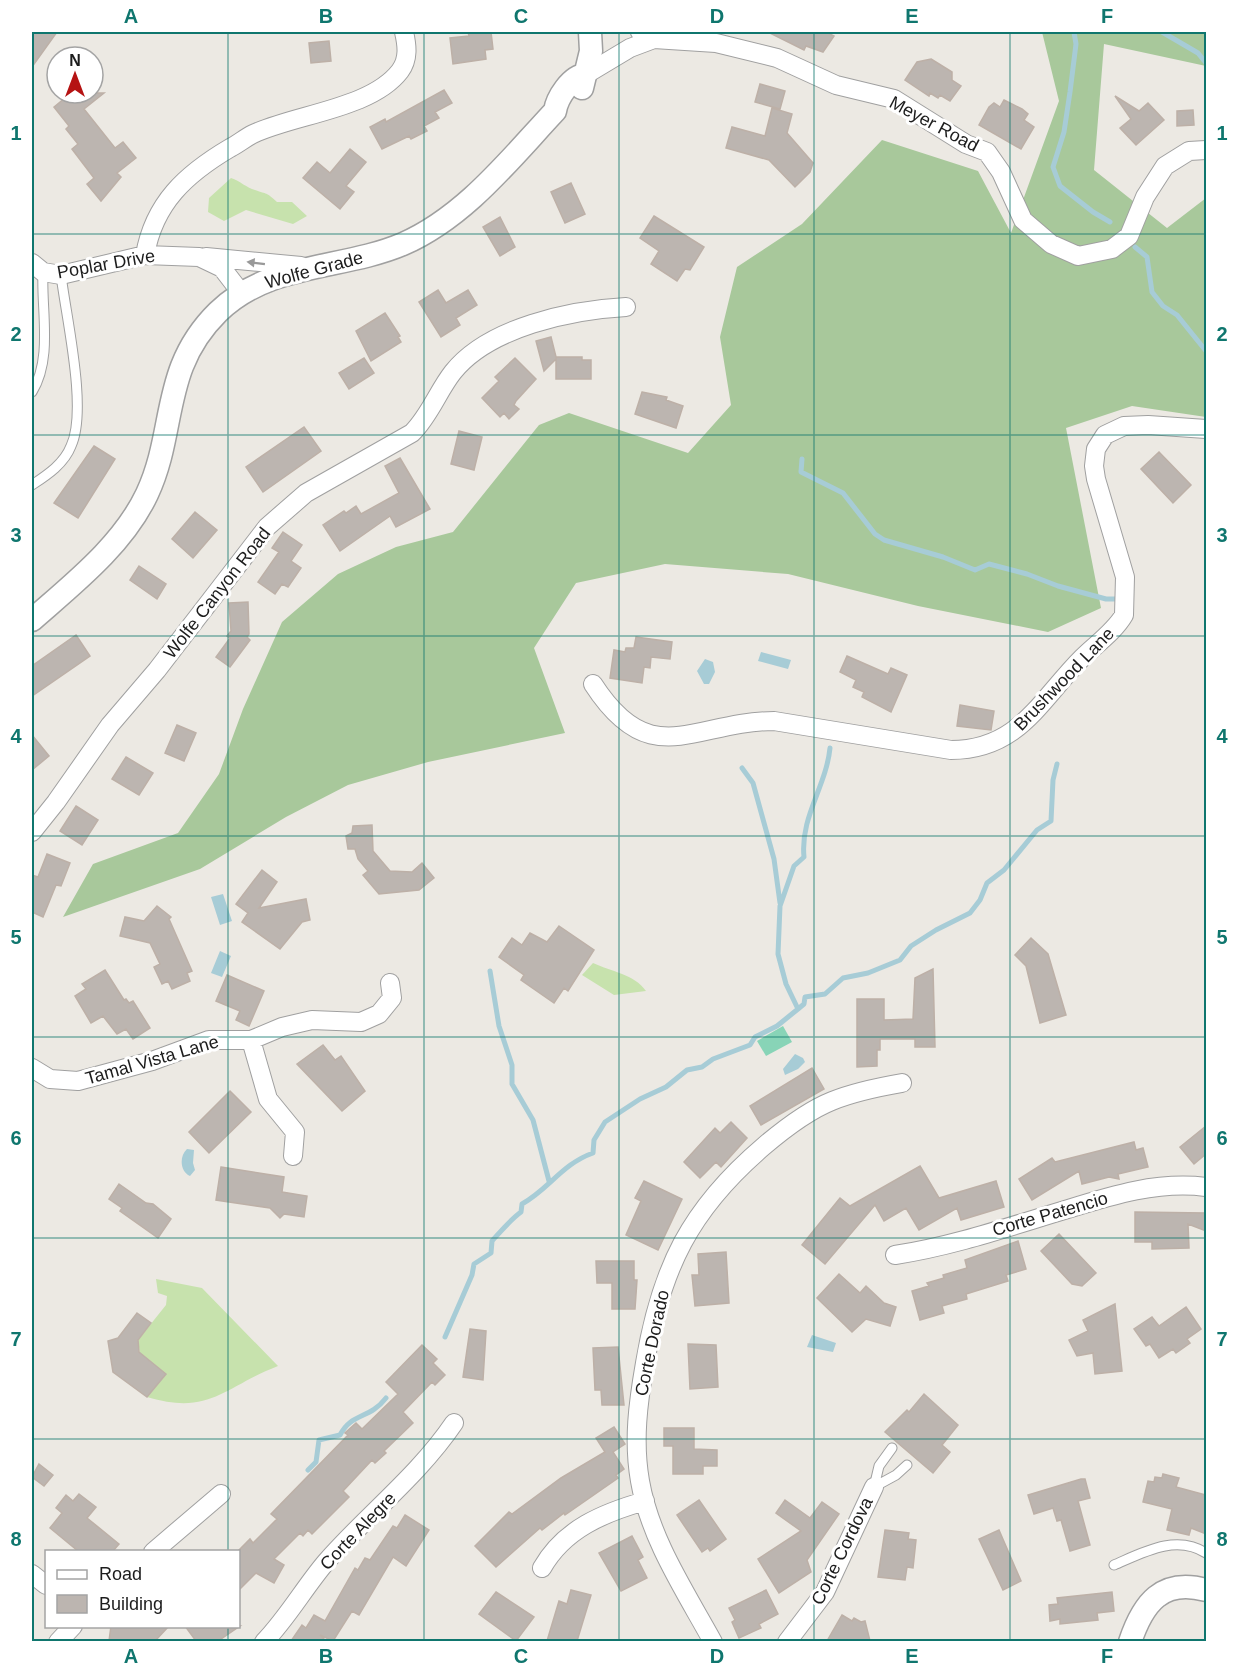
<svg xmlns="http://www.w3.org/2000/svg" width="1238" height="1673" font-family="Arial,sans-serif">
  <rect width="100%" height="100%" fill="#ece9e3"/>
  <!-- grass -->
  <path fill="#c7e2ad" d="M231,178C240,181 247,188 255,190C268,195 265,191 277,202H292L307,216L293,224L246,210L224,221L208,212L209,198Z
    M593,963C612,972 634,974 646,991L614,995L582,975Z
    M156,1279L202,1288L278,1366C224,1387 210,1416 147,1397L153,1364L140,1354L138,1340L166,1305L167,1296L158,1293Z"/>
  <!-- forest -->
  <path fill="#a8c89b" d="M1042,32H1206V66L1104,44L1094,170L1167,228L1206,198V417L1132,406L1066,428L1101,608L1048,632L918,606L788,574L665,564L576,583L534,648L565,733L428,762L348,785L286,817L200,869L63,917L93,864L178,833L219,774L243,709L282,622L338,574L396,547L453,532L539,425L569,413L688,453L731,405L720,337L737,267L802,224L882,140L978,171L1011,233L1059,101Z"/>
  <!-- pitch -->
  <path fill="#88d4b7" d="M783,1026L792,1042L766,1056L757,1041Z"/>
  <!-- water -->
  <path fill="#a7ccd6" d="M761,652L791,660L788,669L758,661Z
    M705,659L713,662L715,672L709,684H704L697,671Z
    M223,894L232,921L220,925L211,897Z
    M220,951L231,956L222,977L211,973Z
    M795,1054L803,1058L805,1062L798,1069L785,1075L783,1069Z
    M187,1149L194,1150L193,1163L195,1170L190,1176C180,1172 179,1156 187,1149Z
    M812,1335L836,1343L833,1352L807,1347Z"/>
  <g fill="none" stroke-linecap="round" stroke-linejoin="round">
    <!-- stream -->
    <path stroke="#a7ccd6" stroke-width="5" d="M1074,32L1076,44L1070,92L1064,132L1053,167L1060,186L1093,212L1110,222
      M1162,32L1198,53L1206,63
      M1135,247L1147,257L1152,292L1163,306L1177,315L1206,351
      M802,459L801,472L843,493L875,534L884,540L943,557L975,570L989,564L1027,574L1058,586L1106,599H1116
      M742,768L753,783L774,859L780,903
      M490,971L499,1026L512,1065V1084L533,1120L549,1181
      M798,1009L804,1004L805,997L825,994L843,978L868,973L900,960L911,946L936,930L970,913L980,900L987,883L1004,870L1037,830L1051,821L1053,780L1057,764
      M445,1337L472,1275L474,1264L491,1253L492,1241C501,1231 510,1220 521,1212L522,1204C549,1189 562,1164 593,1153L594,1140L605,1122L640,1099L666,1087L687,1070L702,1067L713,1059L750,1045L755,1037L777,1026L798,1009L786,984L778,954L780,906L794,866L804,857C800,817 826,787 830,748
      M308,1470L316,1462L319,1440L340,1435C352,1412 369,1420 386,1398"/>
  </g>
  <!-- building -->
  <path fill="#bcb5b0" stroke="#bdb0a7" stroke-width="1.5" d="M32,32H57L32,67Z
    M468,32H491L493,49L485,50L486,59L453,64L450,38L469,36Z
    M768,32H826L834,36L823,52L806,46L804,50Z
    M329,41L331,61L311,63L309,43Z
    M931,59L952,72V80L961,86L950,101L940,95L938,98L930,93L929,96L905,80L917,62Z
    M760,84L785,91L780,109L755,102Z
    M444,90L452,103L435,112L439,118L424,126L427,131L411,139L409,136L382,149L370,127L385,119L386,122Z
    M71,93H104L84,109L115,148L123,142L136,158L117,173L121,177L101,201L87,184L94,178L72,149L78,144L66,129L69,126L54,107Z
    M1115,96L1139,111L1148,103L1164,120L1136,145L1120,128L1131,119Z
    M1004,100L1022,109L1028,114L1024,120L1034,127L1021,149L979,125L989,107L994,103L1000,107Z
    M772,108L792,114L787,133L813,163L810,172L795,187L769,160L726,148L732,127L765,136Z
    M1193,110L1194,125L1177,126V111Z
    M350,149L366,162L346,186L354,192L340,209L303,178L317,162L330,173Z
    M571,183L585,214L565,223L551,192Z
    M654,216L704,247L690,270L685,269L677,281L651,264L659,251L640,238Z
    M500,217L515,247L500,256L483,227Z
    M438,290L446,303L468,290L477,305L456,318L460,325L441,337L419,302Z
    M385,313L400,336L398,337L401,342L371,361L356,331Z
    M551,337L556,357H582V360H591V379H556V359L544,371L536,341Z
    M364,358L374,373L349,389L339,373Z
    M515,358L536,379L516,401L514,405L519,409L509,419L504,413L500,417L482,398L499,381L495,377Z
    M642,392L667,397L666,400L683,406L676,428L635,414Z
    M304,427L321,451L263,492L246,467Z
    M459,431L482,437L474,470L451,464Z
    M94,446L115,459L78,518L54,503Z
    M1159,452L1191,485L1173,503L1141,469Z
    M400,458L430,509L396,527L390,516L340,551L323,525L344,511L346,513L356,506L361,514L399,493L385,466Z
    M195,512L217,530L193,558L172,539Z
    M283,532L302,545L291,561L301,568L288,587L282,584L275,594L258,582L279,552L272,548Z
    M139,566L166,584L157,599L130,580Z
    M248,602L249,634L247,637L250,640L230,667L216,657L230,638L227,636L231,631L229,603Z
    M76,635L90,656L32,696V666Z
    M636,637L672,642L670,659L651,657L650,668L644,667L642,683L610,678L614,650L625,652L626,648H634Z
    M847,656L888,674L891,668L907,675L891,712L862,697L864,692L853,687L856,680L840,672Z
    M960,705L994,711L991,730L957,726Z
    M177,725L196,733L184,761L165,753Z
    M32,735L49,756L32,770Z
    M126,757L153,773L139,795L112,779Z
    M76,806L98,820L82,845L60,831Z
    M372,825L373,851L390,871L412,872L422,863L434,878L419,890L379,894L363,875L368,871L358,859L355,849H348L346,836L352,833L353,826Z
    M47,854L70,863L61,886L56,885L43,917L32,912V875L38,877Z
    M262,870L277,882L259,908L306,899L310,920L302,922L280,949L242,922L248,913L236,904Z
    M157,906L171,917L169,919L192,971L187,973L190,981L172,989L168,981L162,984L154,967L160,964L150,943L120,936L125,917L144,921Z
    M559,926L594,950L568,991L564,988L554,1003L521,980L524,975L499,957L512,938L522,945L530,933L547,942Z
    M1031,938L1048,954L1066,1015L1040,1023L1026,966L1015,955Z
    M933,969L935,1047H915V1039H880V1050H877V1066L857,1067V999H884V1020L913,1019L915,978Z
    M105,970L124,1000L126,999L129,1003L133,1001L150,1028L133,1039L126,1029L117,1034L103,1016L91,1023L75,996L86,989L82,984Z
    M227,975L264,991L249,1026L236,1020L240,1011L216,1001Z
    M323,1045L335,1060L341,1056L365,1091L342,1111L297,1064Z
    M812,1068L824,1089L761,1125L750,1106Z
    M230,1091L251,1112L209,1153L189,1132Z
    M731,1122L747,1138L721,1167L716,1162L700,1178L684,1162L715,1128L720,1133Z
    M1206,1126V1154L1194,1164L1180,1147Z
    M1134,1142L1136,1150L1143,1148L1148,1167L1118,1174L1119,1179L1109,1177L1082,1184L1079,1171L1032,1200L1019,1179L1052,1158L1055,1162Z
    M920,1166L939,1198L996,1181L1004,1207L961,1220L957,1208L919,1230L906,1208L884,1221L875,1205L825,1264L802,1245L840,1198L850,1206Z
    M221,1167L284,1177L282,1192L307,1196L304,1217L284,1214L280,1218L270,1208L216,1200Z
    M644,1181L682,1199L658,1250L626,1235L641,1201L635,1198Z
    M119,1184L146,1203L153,1204L171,1219L158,1238L120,1211L122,1208L109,1199Z
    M1135,1212L1206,1213V1231L1188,1224L1189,1248L1152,1249V1242H1135Z
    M1059,1234L1096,1273L1082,1286L1072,1284L1041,1251Z
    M1018,1241L1026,1269L1006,1275L1008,1281L966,1294L967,1299L942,1306L944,1313L920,1320L912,1291L929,1286L927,1283L944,1278L943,1275L967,1268L965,1260Z
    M726,1252L729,1303L695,1306L692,1275H699L698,1254Z
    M596,1261H634V1280H637L635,1309H612V1283H597Z
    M839,1274L860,1293L866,1286L884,1303L896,1307L890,1326L866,1319L852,1332L817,1298Z
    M1115,1304L1122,1371L1095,1374L1093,1353L1077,1356L1069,1340L1088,1331L1083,1320Z
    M1186,1307L1201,1329L1187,1339L1190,1343L1176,1353L1173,1349L1159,1358L1150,1344L1146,1346L1134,1329L1152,1317L1159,1326Z
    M137,1313L151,1323L138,1340L139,1352L166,1374L147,1397L113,1372L108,1341L118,1338Z
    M470,1329L486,1331L483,1380L463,1377Z
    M688,1344L716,1345L718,1387L690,1389Z
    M422,1345L437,1359L433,1363L445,1375L435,1385L432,1382L403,1412L413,1423L384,1451L386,1453L375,1463L372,1460L343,1491L349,1497L312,1534L308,1530L303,1536L300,1533L274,1559L284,1565L274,1583L256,1573L238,1591V1551L250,1539L253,1543L277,1519L271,1514L348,1435L345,1433L356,1423L362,1429L398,1394L386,1382Z
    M618,1347L624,1405H602L601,1390H595L593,1348Z
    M924,1394L958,1425L942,1445L950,1452L933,1473L885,1432L907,1410L909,1412Z
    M614,1427L625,1444L613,1452L624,1469L616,1475L618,1478L565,1515L564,1513L542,1530L540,1528L496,1567L475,1546L509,1512L512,1514L561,1478L605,1452L596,1438Z
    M664,1428H694V1449L717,1450V1466H703V1474H673V1446H664Z
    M39,1464L53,1475L44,1486L32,1477Z
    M1163,1474L1179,1478L1176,1487L1206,1495V1534L1191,1528L1189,1535L1167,1530L1172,1509L1143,1502L1148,1481L1154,1482L1155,1477L1162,1478Z
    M1081,1479H1085L1090,1498L1078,1501L1090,1545L1070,1551L1061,1520L1057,1521L1053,1508L1034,1514L1028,1495Z
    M79,1494L96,1507L87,1518L119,1544L113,1551H78L50,1528L62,1513L56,1508L66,1495L73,1501Z
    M699,1500L726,1539L710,1551L708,1548L702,1552L677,1515Z
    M785,1500L810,1518L822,1502L839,1514L807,1560L811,1572L779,1593L758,1559L801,1531L776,1513Z
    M405,1515L429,1530L406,1566L393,1557L359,1615L352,1611L333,1641L320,1635L326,1641H291L302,1625L306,1628L314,1615L325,1621L355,1568L358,1570L365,1558L370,1560L393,1526L397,1528Z
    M885,1530L909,1533L908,1539L916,1540L913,1568L907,1567L905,1580L878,1577Z
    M999,1530L1021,1581L1003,1590L979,1539Z
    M632,1536L643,1557L638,1560L647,1578L621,1591L599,1553Z
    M571,1590L591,1595L577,1641H547L559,1601L567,1604Z
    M766,1590L778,1614L759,1624L761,1628L739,1638L732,1622L735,1620L729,1608Z
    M496,1592L534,1617L516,1641L479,1614Z
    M1112,1592L1114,1611L1097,1613L1098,1620L1060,1624V1619L1050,1621L1049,1605L1058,1604L1057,1598Z
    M842,1615L852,1621L854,1618L861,1622L865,1621L870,1641H827Z
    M111,1626H169L155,1641H109Z
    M185,1626H240L218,1641H196Z"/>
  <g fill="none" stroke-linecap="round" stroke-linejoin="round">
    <!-- service casing -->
    <g stroke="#a0a0a0" stroke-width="11">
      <path id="service" d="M32,392C53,358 41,310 43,272
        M32,485C47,475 64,464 71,446C88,410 66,317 61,275
        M874,1487L879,1466L892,1448
        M874,1487L896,1475L907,1465
        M1114,1565C1144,1552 1176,1534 1206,1553"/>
    </g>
    <!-- minor casing -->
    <g stroke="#a0a0a0" stroke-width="20">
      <path id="minor" d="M640,32L654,39L716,43L777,58L836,85L894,99L966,144L987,152L1001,172L1023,220L1051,244L1078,256L1112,249L1129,236L1145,197L1165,166L1189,151L1206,150
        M585,75L630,48L654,39
        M145,255C154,203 186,174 230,148C238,144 245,138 253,134C295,114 371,109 400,71C409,59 407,45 404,32
        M206,257L301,266
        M32,263L43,272L61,275L145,255L199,257L222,268L242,294
        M593,684C651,774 694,721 774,721L951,750C1019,750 1040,700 1082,658C1096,644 1114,632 1124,615L1125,577L1096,479L1094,466L1096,449L1105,435L1124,426L1148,425L1206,429
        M32,832L56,802L110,725L157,670L267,527L306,493L412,433C430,415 438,391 453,372C489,327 571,310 626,307
        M251,1040L268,1099L295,1132L293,1156
        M32,1068L50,1079L78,1081L152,1061L209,1040H251L282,1027L312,1020L361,1022L379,1014L392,998L390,983
        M895,1255C954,1246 1011,1226 1068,1209C1113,1195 1158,1181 1206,1187
        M153,1552L221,1494
        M542,1568C564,1529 603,1513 645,1501
        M32,1574L46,1585
        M58,1642L73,1626
        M264,1642C288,1617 304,1588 326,1562C368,1514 418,1476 454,1423
        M713,1642C685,1591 650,1539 640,1481C633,1441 638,1403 645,1363C661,1268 690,1209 764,1146C784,1129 807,1111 832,1101C854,1092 879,1087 902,1083
        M787,1642L825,1592L874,1487"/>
    </g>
    <!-- tertiary casing -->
    <g stroke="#a0a0a0" stroke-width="25">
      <path id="tertiary" d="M582,88L591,51L590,32
        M32,620C73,584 123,545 147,494C177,430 160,369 218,312C269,262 342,270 403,244C465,217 510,159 555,111C557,98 571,76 585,75
        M1130,1642C1143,1603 1162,1578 1206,1590"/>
    </g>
    <!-- service -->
    <use href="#service" stroke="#fff" stroke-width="9"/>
    <!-- minor -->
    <use href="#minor" stroke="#fff" stroke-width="18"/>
    <!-- tertiary -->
    <use href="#tertiary" stroke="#fff" stroke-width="22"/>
  </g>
  <!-- one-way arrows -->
  <defs><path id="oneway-solid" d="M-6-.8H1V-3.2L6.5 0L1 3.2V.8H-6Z" transform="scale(1.5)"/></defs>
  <use fill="#999" href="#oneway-solid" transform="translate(256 263) rotate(-173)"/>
  <!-- grid -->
  <path fill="none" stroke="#0f766e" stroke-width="1.5" stroke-opacity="0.55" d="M228,32V1552M424,32V1642M619,32V1642M814,32V1642M1010,32V1642M32,234H1206M32,435H1206M32,636H1206M32,836H1206M32,1037H1206M32,1238H1206M32,1439H1206M228,1626V1642"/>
  <g text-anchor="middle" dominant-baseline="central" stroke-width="6" stroke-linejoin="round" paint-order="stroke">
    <!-- street labels -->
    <g font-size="18" fill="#1c1c1c" stroke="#fff">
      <text transform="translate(934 124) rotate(28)">Meyer Road</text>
      <text transform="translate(106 264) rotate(-10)">Poplar Drive</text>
      <text transform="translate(314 270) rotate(-15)">Wolfe Grade</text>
      <text transform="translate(217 593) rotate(-52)">Wolfe Canyon Road</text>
      <text transform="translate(1064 679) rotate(-46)">Brushwood Lane</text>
      <text transform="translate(152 1060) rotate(-16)">Tamal Vista Lane</text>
      <text transform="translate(1050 1214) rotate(-16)">Corte Patencio</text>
      <text transform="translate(652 1343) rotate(-78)">Corte Dorado</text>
      <text transform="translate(358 1531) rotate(-46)">Corte Alegre</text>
      <text transform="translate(842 1551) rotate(-64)">Corte Cordova</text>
    </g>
  </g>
  <!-- border -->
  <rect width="1238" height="1673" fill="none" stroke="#ffffff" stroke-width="66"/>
  <!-- legend -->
  <rect x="45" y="1550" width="195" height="78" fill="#ffffff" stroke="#a4a4a4" stroke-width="1.5"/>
  <rect x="57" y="1570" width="30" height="9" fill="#ffffff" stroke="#a4a4a4" stroke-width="1.5"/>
  <text x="99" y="1580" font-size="18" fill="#1c1c1c">Road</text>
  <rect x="57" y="1595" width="30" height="18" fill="#bcb5b0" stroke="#a4a4a4" stroke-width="1.5"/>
  <text x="99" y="1610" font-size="18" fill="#1c1c1c">Building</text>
  <!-- north arrow -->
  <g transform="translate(75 75)"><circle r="28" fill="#ffffff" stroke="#a4a4a4" stroke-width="1.5"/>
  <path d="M0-4.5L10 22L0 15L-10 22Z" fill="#b51313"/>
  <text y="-9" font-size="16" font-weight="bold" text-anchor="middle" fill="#1c1c1c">N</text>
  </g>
  <rect x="33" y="33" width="1172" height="1607" fill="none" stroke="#0f766e" stroke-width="2"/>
  <g font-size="20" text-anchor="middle" font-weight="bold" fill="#0f766e">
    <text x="131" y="23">A</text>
    <text x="326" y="23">B</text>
    <text x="521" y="23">C</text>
    <text x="717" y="23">D</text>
    <text x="912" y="23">E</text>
    <text x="1107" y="23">F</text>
    <text x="16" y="140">1</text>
    <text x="1222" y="140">1</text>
    <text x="16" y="341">2</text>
    <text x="1222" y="341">2</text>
    <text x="16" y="542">3</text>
    <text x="1222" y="542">3</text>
    <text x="16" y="743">4</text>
    <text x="1222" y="743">4</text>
    <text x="16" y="944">5</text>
    <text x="1222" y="944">5</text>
    <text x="16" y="1145">6</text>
    <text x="1222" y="1145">6</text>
    <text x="16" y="1346">7</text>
    <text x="1222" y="1346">7</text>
    <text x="16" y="1546">8</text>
    <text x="1222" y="1546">8</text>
    <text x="131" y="1663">A</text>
    <text x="326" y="1663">B</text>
    <text x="521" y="1663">C</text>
    <text x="717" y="1663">D</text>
    <text x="912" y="1663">E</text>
    <text x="1107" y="1663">F</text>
  </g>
</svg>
